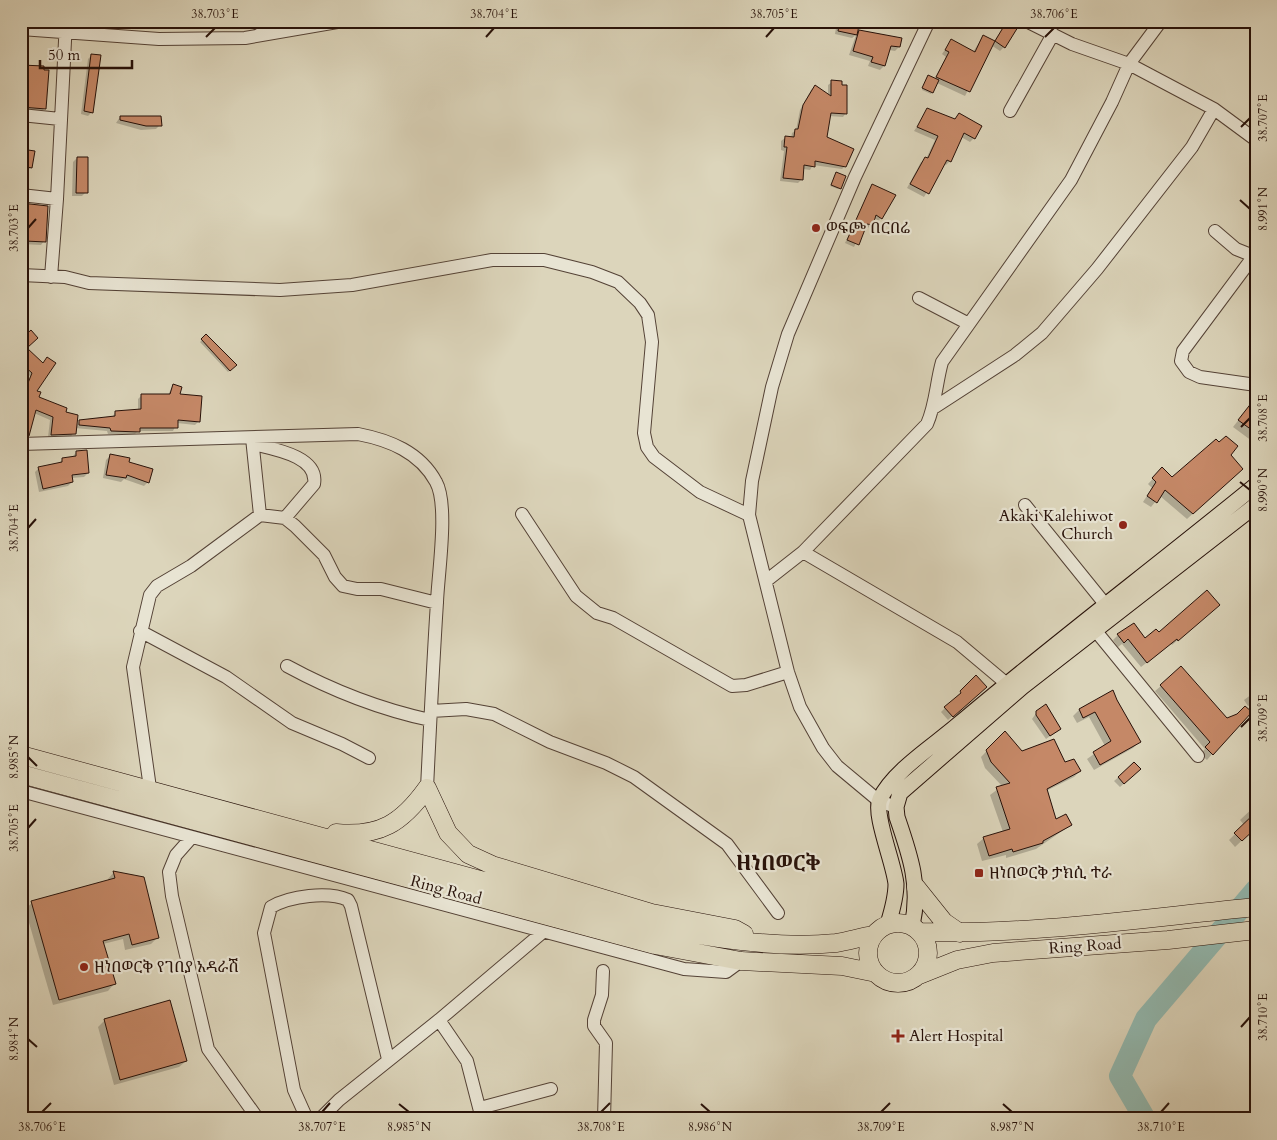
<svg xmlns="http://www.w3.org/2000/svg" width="1277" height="1140" font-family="Cardo,'Noto Serif Ethiopic',serif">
  <rect width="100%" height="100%" fill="#dcd5bb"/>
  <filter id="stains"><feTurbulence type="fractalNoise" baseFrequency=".004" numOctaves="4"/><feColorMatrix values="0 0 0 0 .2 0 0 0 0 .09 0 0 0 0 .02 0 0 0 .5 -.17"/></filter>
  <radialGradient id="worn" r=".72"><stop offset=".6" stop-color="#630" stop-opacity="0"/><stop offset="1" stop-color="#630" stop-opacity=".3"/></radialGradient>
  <!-- shadow -->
  <path fill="#0003" d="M837,21H859L856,35L860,31L899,47L895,51L889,50L884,66L880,70L868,66L870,61L849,55L856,35L852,38L835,34Z
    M1038,21H1053L1046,28Z
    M1007,22L1004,47L1000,51L991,45L965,96L937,83L931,94L922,90L927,78L934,80L946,57L942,54L951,41L973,52L983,36L994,41Z
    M92,55V112L88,116L81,114L88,59Z
    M21,65L44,109L41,112L21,111Z
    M832,82L846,113L843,117L829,116L825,137L845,166L842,169L813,165L810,170L803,169L802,179L798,183L780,181L784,151L781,150V141L785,138H791L792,133L796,130L800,110L811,90L815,86L828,95V85Z
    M928,110L954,120L959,114L974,138L970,142L961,137L950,161L946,165L944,164L924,197L907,188L921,162L926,159L935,140L914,131Z
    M120,117L160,125L156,129L141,130L116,123Z
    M21,130L26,131L23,151L31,167L28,170L21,169Z
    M77,158L86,192L82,196H72L73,162Z
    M836,173L840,188L838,189L830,186Z
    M872,185L881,218L878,221L874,218L868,228L864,227L854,247L845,243Z
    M21,204L44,241L41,245L21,244Z
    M206,336L235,365L228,372L200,342Z
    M21,341L25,348L43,365L35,392L38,397L64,413L76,425L80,421L112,418L115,412L138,411V399L141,396L168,395L173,385L199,421L195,425L177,423L173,431H138L135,434H108L107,431L75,428L71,437H48L50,420L34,413L23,394L30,376L21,369Z
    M1256,398V444L1233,427Z
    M76,452L88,473L84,477L71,478L72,482L68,486L39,492L35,472L39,468L59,463L63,459L72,458Z
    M110,456L128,462L148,482L144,486L124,479L121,482L103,478L106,460Z
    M1162,469L1172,479L1236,474L1187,519L1160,496L1151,507L1143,502L1152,488L1148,484Z
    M1213,610L1172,645L1171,644L1141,667L1122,644L1118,647L1113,640L1118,635L1145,640Z
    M976,677L981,690L948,720L941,712Z
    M1161,686L1227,720L1212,754L1207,760L1200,754L1205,749L1155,691Z
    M1256,691V702L1248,706L1244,700Z
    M1113,692L1139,742L1133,748L1094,770L1087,759L1105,746L1089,717L1077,723L1073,716L1079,710Z
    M1037,712L1060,729L1046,739L1032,719Z
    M1004,733L1022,752L1080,771L1074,777L1046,791L1056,821L1071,825L1036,849L1006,858V855L982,861L977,844L984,838L1003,832L990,795L1002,786L985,768L981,757Z
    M1134,764L1136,773L1120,787L1114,781Z
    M1256,805V827L1235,847L1229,840L1244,825L1240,820Z
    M114,872L158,937L151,944L125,950L123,939L103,944L114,984L108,991L53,1005L25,909L32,903L108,881V879Z
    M105,1020L186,1061L179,1067L114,1085L98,1027Z"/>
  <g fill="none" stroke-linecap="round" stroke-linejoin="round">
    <!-- river -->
    <path stroke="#92b9b0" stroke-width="22" d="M1145,1119L1120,1076L1146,1019L1256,890"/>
  </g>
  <!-- building -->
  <path fill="#c58867" stroke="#271109" d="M840,21H860L857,35L838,31Z
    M1007,21L1018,27L1005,48L995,41L970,92L936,77L949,52L945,50L951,39L975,52L983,35L995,41Z
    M859,30L902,38L900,47L891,46L885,66L871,62L873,57L853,51Z
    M91,54L101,55L93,113L84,111Z
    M21,65L44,66V70H49L46,109L21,107L23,79H21Z
    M928,75L939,80L933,93L922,88Z
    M831,80L842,81V85H847V114L831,113L827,137L854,149L846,167L815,161V167L804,165L803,180L783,178L787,147H784L785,136L794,137L795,129H798L803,105L815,85L831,96Z
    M927,108L955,119L959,113L982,126L975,139L964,133L951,162L947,160L929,194L910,184L925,157L928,158L938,136L917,127Z
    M120,116H161L162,126H146L120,120Z
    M21,149L35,151L32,168L21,166Z
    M77,157H88V193H76Z
    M836,172L846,176L841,189L831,185Z
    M872,184L896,195L882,219L876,215L873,225L867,224L859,245L847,240Z
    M21,203L48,206L46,242L25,241V238H21Z
    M31,330L38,338L27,348L43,363L47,357L56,363L37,391L41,392L39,397L67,408L66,412L78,415L76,434L51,435L53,417L36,410L29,436H21V392L24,393L32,373L21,363V339Z
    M206,334L237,365L230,371L201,339Z
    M173,384L182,387L180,394L202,396L200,422L178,420V428H140V432L111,431L110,428L79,425V420L115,416V411L141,409V394H170Z
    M1256,397V433L1238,420Z
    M1226,436L1238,446L1231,455L1243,469L1193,514L1165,490L1157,503L1147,496L1156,482L1152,478L1162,467L1172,477L1216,439L1219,442Z
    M87,450L89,473L72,475L73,482L43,489L38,467L62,462V458L76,456V451Z
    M110,454L130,458L129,462L153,469L149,483L127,475L126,478L106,475Z
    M1207,590L1220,605L1178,641L1177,639L1147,663L1128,639L1124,643L1117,634L1134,623L1145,638L1156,629L1159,632Z
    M1181,666L1227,718L1237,714L1245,706L1252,712L1213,755L1205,747L1210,742L1160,685Z
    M976,675L987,687L953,717L944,707L961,693L960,691Z
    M1113,690L1117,700L1141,742L1100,765L1093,752L1111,741L1095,712L1083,718L1079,709Z
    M1046,704L1061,729L1050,736L1036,715V711Z
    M1005,731L1022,751L1054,739L1065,762L1074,759L1081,771L1047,789L1056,819L1066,814L1072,825L1043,841V843L1013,852L1012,849L989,856L983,837L1010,829L996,787L1010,783L991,762L986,750Z
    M1134,762L1141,769L1124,784L1118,777Z
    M1256,812V828L1242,841L1234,833Z
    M113,871L144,877L159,938L132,945L129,934L103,941L116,984L59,1000L31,901L115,878Z
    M170,1000L187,1061L120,1080L104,1019Z"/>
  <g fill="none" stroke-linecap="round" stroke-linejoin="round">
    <!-- minor casing -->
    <g stroke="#544236" stroke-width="14">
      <path id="minor" d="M252,21L275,31
        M1026,21L1072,44L1129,64L1214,109L1256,140
        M21,29L159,39L245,38L343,21
        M1010,111L1053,34
        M21,115L60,119
        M21,195L57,199
        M1215,231L1236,249L1256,257
        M1253,257L1183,351L1181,361L1189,372L1200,377L1256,385
        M21,275L65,277L89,283L280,290L352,285L492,260H544L592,272L618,282L640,303L648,315L652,342L644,433L647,447L654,457L700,492L749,515
        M51,277L57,199L66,21
        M919,298L969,324
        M935,407L1015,355L1042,333L1097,269L1192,147L1214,109
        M252,438L260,515
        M21,444L358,434C389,440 420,452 436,482C449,505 438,574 437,602C433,664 430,726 427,788
        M253,444C273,449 319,456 314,484L285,518
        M1025,505L1105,604
        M522,514L576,596L597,613L613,618L732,686L746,685L788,672
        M803,552L957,642L1007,684
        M766,581L803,552L927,424C936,404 936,383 942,362L1071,180L1112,102L1129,64L1161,21
        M1095,630L1198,756
        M140,631L226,677L292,723L342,744L369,758
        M287,666C333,691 379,709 430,720
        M431,711L466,709L494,714L550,742L606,763L634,777L727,844L778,913
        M150,788L133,667L150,595L157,586L191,566L260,515L285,518L295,526L324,555L335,577L343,586L357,589H381L437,603
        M21,791L684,969L726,972L741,961
        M896,807L879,801L837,766L823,748L800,707L788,672L749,515L752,481L772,387L788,334L855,177L929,21
        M191,838L176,855L169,872L172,896L198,1006L208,1049L258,1119
        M603,971L602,995L594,1020V1026L606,1043L604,1119
        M439,1020L467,1061L482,1119
        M480,1108L551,1089
        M307,1119L294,1090L264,933L271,907C290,896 328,891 348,900L351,906L388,1059
        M320,1119L339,1100L439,1020L543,932"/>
    </g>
    <!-- major casing -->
    <g stroke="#271109" stroke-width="17">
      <path id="major" d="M888,924C892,911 896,897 896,884C894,863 873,814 880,799C893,771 935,745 959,724C1056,642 1157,566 1256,485
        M912,926C921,886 910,855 897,817L896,807L900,793L1022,687L1256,505"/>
    </g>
    <!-- highway casing -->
    <g stroke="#271109" stroke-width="19">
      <path id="highway" d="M21,755L653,927C712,938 775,949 836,943C849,941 861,937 874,935
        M21,774L655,945L741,961L842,966L876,973
        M427,788L448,833L468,854L492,865L652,913L735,929L744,934
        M336,833C380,837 402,823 427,788
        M916,887L944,922L960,933
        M868 953a30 30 0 1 1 60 0a30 30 0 1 1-60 0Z
        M919,932C1032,935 1144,918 1256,907
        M917,976L957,960L993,953L1168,940L1256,930"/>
    </g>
    <!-- minor -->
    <use href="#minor" stroke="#e8e4d3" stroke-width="12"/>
    <!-- major -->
    <use href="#major" stroke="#dcd5bb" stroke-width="15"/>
    <!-- highway -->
    <use href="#highway" stroke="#dcd5bb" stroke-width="18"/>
  </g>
  <!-- ticks -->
  <path fill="none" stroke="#271109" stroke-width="2" d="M206,37L215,28M486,37L494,28M766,37L774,28M1045,37L1054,28M1241,127L1250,118M1240,200L1250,209M28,228L36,219M1241,427L1250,418M1240,482L1250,490M28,528L36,519M1241,727L1250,718M28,757L37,766M28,828L36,819M1241,1027L1250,1017M28,1039L37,1047M399,1104L409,1112M701,1104L710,1112M1003,1104L1012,1112M42,1112L51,1103M322,1112L330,1103M601,1112L610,1103M881,1112L890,1103M1161,1112L1169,1103"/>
  <!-- markers -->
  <g fill="#8f2418" stroke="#e8e4d3" stroke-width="2">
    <circle cx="816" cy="228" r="5"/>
    <circle cx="1123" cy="525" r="5"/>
    <rect x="974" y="868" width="10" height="10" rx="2.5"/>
    <circle cx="84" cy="967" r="5"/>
    <path d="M895.5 1028.5h5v5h5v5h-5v5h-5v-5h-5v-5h5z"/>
  </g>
  <g text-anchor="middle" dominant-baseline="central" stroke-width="4.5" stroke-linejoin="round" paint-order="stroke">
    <!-- poi labels -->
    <g font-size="16" fill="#271109" stroke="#e8e4d3" text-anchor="start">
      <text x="826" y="228">ወፍጮ በርበሬ</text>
      <text x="1113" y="516" text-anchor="end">Akaki Kalehiwot<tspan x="1113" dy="18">Church</tspan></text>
      <text x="989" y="873">ዘነበወርቅ ታክሲ ተራ</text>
      <text x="94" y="967">ዘነበወርቅ የገበያ አዳራሽ</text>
      <text x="909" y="1036">Alert Hospital</text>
    </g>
    <!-- street labels -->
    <g font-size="16" fill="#271109" stroke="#e8e4d3">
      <text transform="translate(446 890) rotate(15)">Ring Road</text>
      <text transform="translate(1085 946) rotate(-4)">Ring Road</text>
    </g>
    <!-- district labels -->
    <g font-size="21" font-weight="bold" fill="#271109" stroke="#e8e4d3">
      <text x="778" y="863">ዘነበወርቅ</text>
    </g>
  </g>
  <!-- margin -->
  <rect width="1277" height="1140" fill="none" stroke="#dcd5bb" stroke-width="55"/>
  <!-- scale -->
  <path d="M40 60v8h92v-8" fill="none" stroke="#271109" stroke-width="2.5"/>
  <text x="48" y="60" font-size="15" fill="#271109" stroke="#e8e4d3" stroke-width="4" paint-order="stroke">50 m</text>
  <rect x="28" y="28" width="1222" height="1084" fill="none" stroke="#271109" stroke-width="2"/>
  <g font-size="12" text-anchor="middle" fill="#271109">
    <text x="215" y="18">38.703°E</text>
    <text x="494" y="18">38.704°E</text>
    <text x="774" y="18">38.705°E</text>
    <text x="1054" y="18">38.706°E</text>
    <text transform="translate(1263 118) rotate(-90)" y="4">38.707°E</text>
    <text transform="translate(1263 209) rotate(-90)" y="4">8.991°N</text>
    <text transform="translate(14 228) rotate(-90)" y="4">38.703°E</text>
    <text transform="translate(1263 418) rotate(-90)" y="4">38.708°E</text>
    <text transform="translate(1263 490) rotate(-90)" y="4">8.990°N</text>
    <text transform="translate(14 528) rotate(-90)" y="4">38.704°E</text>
    <text transform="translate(1263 718) rotate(-90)" y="4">38.709°E</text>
    <text transform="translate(14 757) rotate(-90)" y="4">8.985°N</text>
    <text transform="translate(14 828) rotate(-90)" y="4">38.705°E</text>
    <text transform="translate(1263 1017) rotate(-90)" y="4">38.710°E</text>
    <text transform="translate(14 1039) rotate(-90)" y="4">8.984°N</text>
    <text x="42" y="1131">38.706°E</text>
    <text x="322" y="1131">38.707°E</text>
    <text x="409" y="1131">8.985°N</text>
    <text x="601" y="1131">38.708°E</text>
    <text x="710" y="1131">8.986°N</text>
    <text x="881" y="1131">38.709°E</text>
    <text x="1012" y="1131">8.987°N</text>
    <text x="1161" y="1131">38.710°E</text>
  </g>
  <rect width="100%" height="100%" filter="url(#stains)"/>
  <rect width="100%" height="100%" fill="url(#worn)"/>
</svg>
